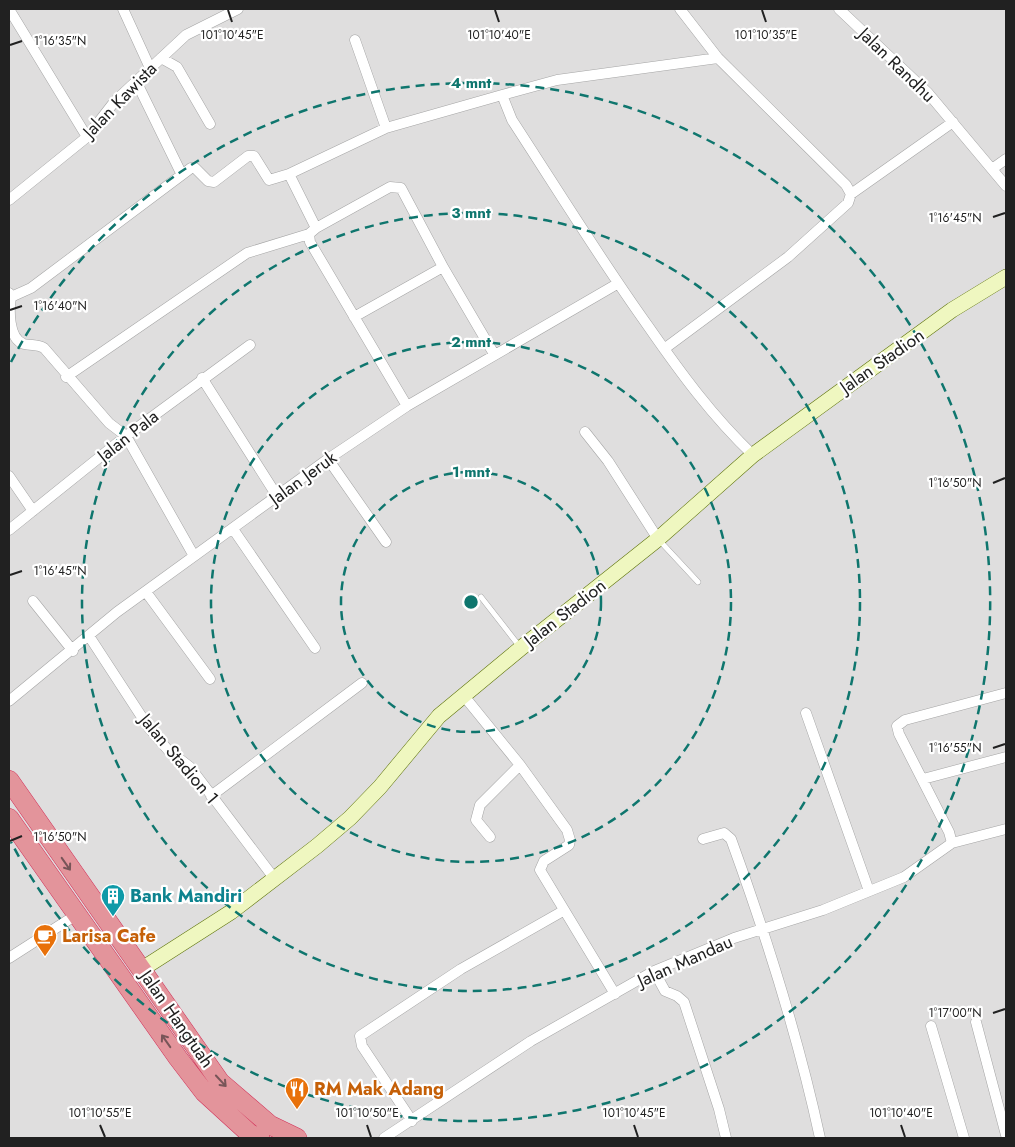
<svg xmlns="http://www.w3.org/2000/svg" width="1015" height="1147" font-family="Jost,sans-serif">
  <rect width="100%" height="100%" fill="#f1eee8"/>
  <!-- residential -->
  <path fill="#dfdede" d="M9,9H1006V1138H9Z"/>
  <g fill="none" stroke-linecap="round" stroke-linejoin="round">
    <!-- lane casing -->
    <g stroke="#a5a5a5" stroke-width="6">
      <path id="lane" d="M659,540L698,582
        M481,597L520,647"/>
    </g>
    <!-- street casing -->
    <g stroke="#a5a5a5" stroke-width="11">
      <path id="street" d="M9,9L87,137
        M123,9L150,68
        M839,9L928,93L1006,186
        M355,40L386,128
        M161,58L177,67L210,124
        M718,58L557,80L502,95L512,120C557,189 600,259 648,326C680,372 712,416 753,455
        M136,81L181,173
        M992,169L1006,159
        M289,174L386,128L502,95
        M851,194L953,122
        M9,200L87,137L115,101L186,35L238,9
        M9,293L11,297C9,309 8,339 24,344C32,346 37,344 44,348L109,423L126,436L194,556
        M11,297L31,288L191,168H195L208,181L214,182L248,156H254L269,180L289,174L316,228
        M354,317L443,267
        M664,349L788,257L848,203L851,194L846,185L718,58L680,9
        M66,377L247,253L309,234
        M202,378L277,496
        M407,406L310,242L309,234L316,228L390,187L401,188L443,267L494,354
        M585,432L608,461L658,539
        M328,459L386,542
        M9,476L33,511
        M233,529L315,648
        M9,530L126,436L250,345
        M146,592L210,679
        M33,601L73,651
        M89,636L149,728L168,750L190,767L274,878
        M464,696L520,765L567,830L570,840L569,845L544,861L540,870L615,994
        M9,701L117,612L328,459L407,406L617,284
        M806,713L869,891
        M923,779L1006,757
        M211,796L362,683
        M490,837L476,820L480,805L520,765
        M703,839L724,833L731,839C767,938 798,1036 820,1138
        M952,843L949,832L899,734L897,726L905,720L1006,693
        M9,958L76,915
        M654,971L665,991L677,996L684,1002L719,1109L726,1138
        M976,1022L1006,1135
        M931,1026L964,1138
        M412,1121L362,1046L360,1036L461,969L563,911
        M384,1138L531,1041L654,971L734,938L823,910L904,877L952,843L1006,829"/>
    </g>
    <!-- secondary casing -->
    <g stroke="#5f740b" stroke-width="16">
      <path id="secondary" d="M142,969L231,912L317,846L350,818L380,787L439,716L521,648L658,539L753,455L952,310L1006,277"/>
    </g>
    <!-- highway casing -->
    <g stroke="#d23159" stroke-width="20">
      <path id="highway" d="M9,780L220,1082L270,1125L297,1138
        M9,818L178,1058L204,1092L250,1134L260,1138"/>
    </g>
    <!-- lane -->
    <use href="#lane" stroke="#fff" stroke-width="5"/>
    <!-- street -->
    <use href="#street" stroke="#fff" stroke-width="10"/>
    <!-- secondary -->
    <use href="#secondary" stroke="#eff7c0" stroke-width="15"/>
    <!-- highway -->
    <use href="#highway" stroke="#e3949b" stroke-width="19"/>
  </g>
  <!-- one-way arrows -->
  <defs><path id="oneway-shaft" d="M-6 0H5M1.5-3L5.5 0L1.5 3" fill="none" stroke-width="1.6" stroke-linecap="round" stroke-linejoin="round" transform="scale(1.25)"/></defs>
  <g stroke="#785558">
    <use href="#oneway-shaft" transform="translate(66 864) rotate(55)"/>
    <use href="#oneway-shaft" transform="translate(166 1041) rotate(-125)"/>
    <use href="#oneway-shaft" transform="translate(221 1081) rotate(47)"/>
  </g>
  <!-- ticks -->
  <path fill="none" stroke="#212121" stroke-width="2" d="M228,10L232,22M495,10L499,22M762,10L766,22M10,45L22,41M993,217L1005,213M10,310L22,306M993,483L1005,478M10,575L22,571M993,748L1005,744M10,841L22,836M993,1013L1005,1009M100,1125L105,1137M367,1125L371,1137M634,1125L638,1137M901,1125L905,1137"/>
  <!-- distance rings -->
  <g fill="none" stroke="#0f766e" stroke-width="2.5" stroke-dasharray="9 6">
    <circle cx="471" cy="602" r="130"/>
    <circle cx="471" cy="602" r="260"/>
    <circle cx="471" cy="602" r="389"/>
    <path d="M11 362A519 519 0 1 1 11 842"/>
  </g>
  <!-- icons -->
  <defs>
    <g id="building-pin" transform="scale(1.25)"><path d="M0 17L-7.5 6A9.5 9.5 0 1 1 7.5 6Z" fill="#0f9aa8" stroke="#fff"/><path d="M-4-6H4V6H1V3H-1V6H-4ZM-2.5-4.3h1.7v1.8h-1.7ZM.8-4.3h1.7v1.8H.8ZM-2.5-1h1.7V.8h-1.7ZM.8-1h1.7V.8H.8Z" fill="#fff"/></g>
    <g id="cafe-pin" transform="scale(1.25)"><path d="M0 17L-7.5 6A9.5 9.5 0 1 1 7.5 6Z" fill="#e8710a" stroke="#fff"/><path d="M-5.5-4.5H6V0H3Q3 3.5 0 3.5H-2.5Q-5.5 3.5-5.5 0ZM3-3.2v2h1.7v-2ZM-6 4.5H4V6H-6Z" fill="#fff"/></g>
    <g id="restaurant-pin" transform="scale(1.25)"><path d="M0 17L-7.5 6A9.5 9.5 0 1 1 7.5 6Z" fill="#e8710a" stroke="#fff"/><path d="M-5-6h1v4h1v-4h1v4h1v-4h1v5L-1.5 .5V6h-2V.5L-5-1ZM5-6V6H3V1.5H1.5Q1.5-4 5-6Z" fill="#fff"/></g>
  </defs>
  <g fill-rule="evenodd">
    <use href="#building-pin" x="113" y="896"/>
    <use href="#cafe-pin" x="45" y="936"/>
    <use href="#restaurant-pin" x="297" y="1089"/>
  </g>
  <g text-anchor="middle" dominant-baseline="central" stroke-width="4.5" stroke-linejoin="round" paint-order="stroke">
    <!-- street labels -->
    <g font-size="18" fill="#212121" stroke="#fff">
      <text transform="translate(897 65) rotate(44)">Jalan Randhu</text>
      <text transform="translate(120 100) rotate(-46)">Jalan Kawista</text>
      <text transform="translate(882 361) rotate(-35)">Jalan Stadion</text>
      <text transform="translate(128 436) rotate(-38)">Jalan Pala</text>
      <text transform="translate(303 478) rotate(-36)">Jalan Jeruk</text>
      <text transform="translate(565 613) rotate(-38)">Jalan Stadion</text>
      <text transform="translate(179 759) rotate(50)">Jalan Stadion 1</text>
      <text transform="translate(685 961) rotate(-24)">Jalan Mandau</text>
      <text transform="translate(177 1019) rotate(55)">Jalan Hangtuah</text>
    </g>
    <!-- culture labels -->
    <g font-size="18" font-weight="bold" fill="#0d838f" stroke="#fff" text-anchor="start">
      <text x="130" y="896">Bank Mandiri</text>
    </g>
    <!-- food labels -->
    <g font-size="18" font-weight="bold" fill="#c56008" stroke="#fff" text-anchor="start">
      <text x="62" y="936">Larisa Cafe</text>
      <text x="314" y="1089">RM Mak Adang</text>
    </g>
  </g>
  <g font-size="12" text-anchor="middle" fill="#212121" stroke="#fff" stroke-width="4.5" stroke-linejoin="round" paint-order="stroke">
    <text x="232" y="39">101°10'45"E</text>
    <text x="499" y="39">101°10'40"E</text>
    <text x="766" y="39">101°10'35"E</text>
    <text x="60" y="45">1°16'35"N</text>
    <text x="955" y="222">1°16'45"N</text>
    <text x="60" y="310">1°16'40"N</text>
    <text x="955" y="487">1°16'50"N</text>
    <text x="60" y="575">1°16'45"N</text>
    <text x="955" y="752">1°16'55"N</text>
    <text x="60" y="841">1°16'50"N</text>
    <text x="955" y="1017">1°17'00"N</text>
    <text x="100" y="1117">101°10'55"E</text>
    <text x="367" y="1117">101°10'50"E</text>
    <text x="634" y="1117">101°10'45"E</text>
    <text x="901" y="1117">101°10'40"E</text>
  </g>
  <circle cx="471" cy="602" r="8" fill="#0f766e" stroke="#fff" stroke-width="2.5"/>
  <g font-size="15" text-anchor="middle" font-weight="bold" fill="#0f766e" stroke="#fff" stroke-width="4.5" stroke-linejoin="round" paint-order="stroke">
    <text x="471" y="88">4 mnt</text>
    <text x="471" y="218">3 mnt</text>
    <text x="471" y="347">2 mnt</text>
    <text x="471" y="477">1 mnt</text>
  </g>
  <!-- border -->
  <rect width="1015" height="1147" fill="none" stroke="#212121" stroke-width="20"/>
</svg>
